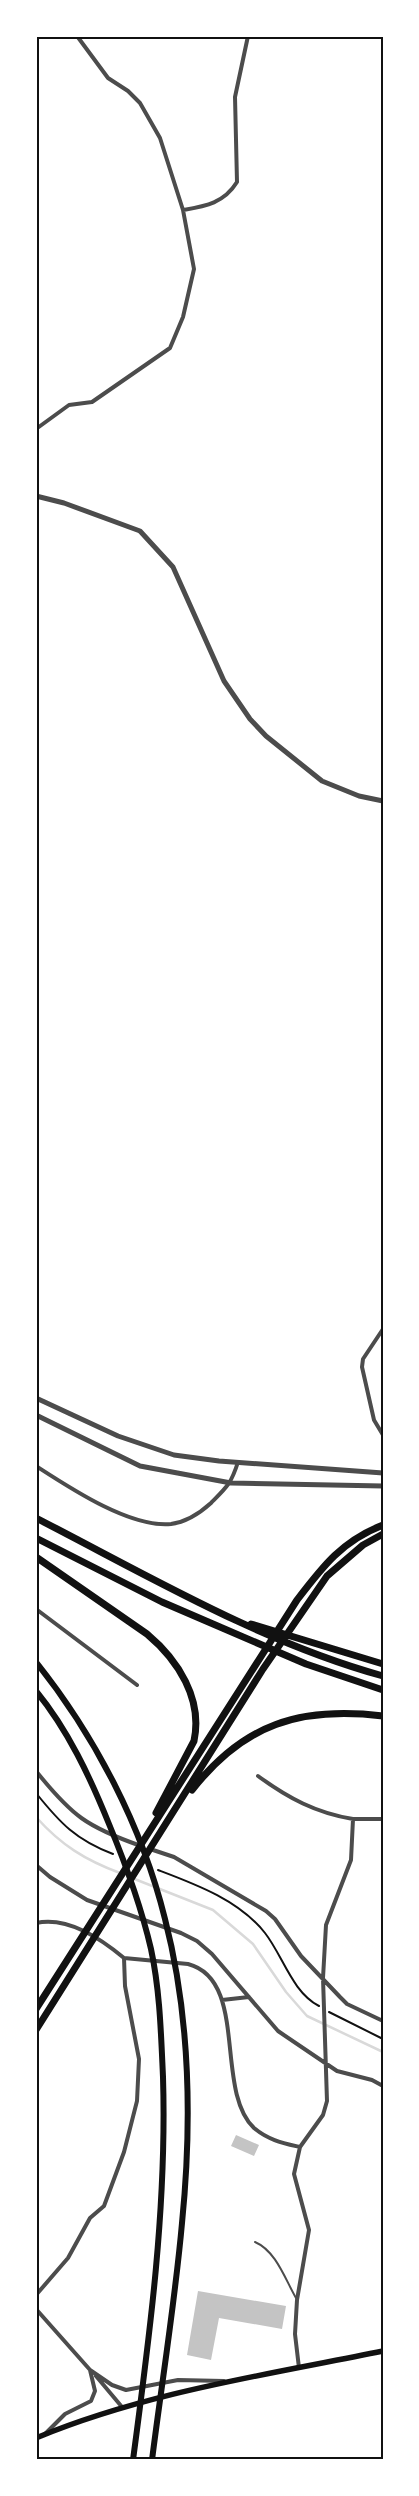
<svg xmlns="http://www.w3.org/2000/svg" width="419" height="2496" font-family="'Open Sans',sans-serif">
  <rect width="100%" height="100%" fill="#fff"/>
  <g fill="none" stroke-linecap="round" stroke-linejoin="round">
    <!-- stream -->
    <path stroke="#d9d9d9" stroke-width="2.5" d="M36,1817C61,1845 85,1860 120,1873
      M132,1878L213,1910L253,1944L286,1992L307,2016L383,2052"/>
  </g>
  <!-- building -->
  <path fill="#c4c4c4" d="M236,2135L259,2145L254,2156L231,2146Z
    M198,2291L286,2306L282,2329L219,2318L211,2360L187,2355Z"/>
  <g fill="none" stroke-linecap="round" stroke-linejoin="round">
    <!-- path -->
    <path stroke="#111" stroke-width="2" d="M36,1793C60,1823 76,1840 113,1854
      M158,1870C195,1884 239,1900 265,1933C283,1956 292,1992 319,2006
      M329,2012L383,2039"/>
    <!-- service -->
    <path stroke="#4c4c4c" stroke-width="2" d="M255,2242C276,2251 285,2279 296,2298"/>
    <!-- minor -->
    <path stroke="#4c4c4c" stroke-width="4" d="M183,210C206,206 224,203 237,182L235,97L248,36
      M36,429L69,405L92,402L170,348L183,317L194,269L183,210L160,138L140,103L128,91L108,78L77,36
      M383,1329L363,1359L362,1367L374,1420L383,1435
      M36,1466C70,1488 130,1528 171,1524C186,1522 200,1513 211,1503C227,1487 231,1484 238,1462
      M36,1609L137,1685
      M36,1771C72,1816 87,1827 141,1846
      M258,1776C288,1798 316,1813 353,1819
      M150,1849L174,1857L266,1911L275,1919L301,1956L340,1997L347,2004L383,2021
      M36,1865L50,1877L87,1900L181,1933L197,1941L212,1954L278,2031L337,2071L372,2080L383,2086
      M36,1923C68,1916 101,1939 124,1958
      M124,1958L188,1964C249,1980 214,2090 254,2128C268,2140 283,2143 300,2147
      M222,2000L249,1997
      M36,2295L68,2258L90,2218L104,2206L124,2152L137,2101L139,2059L125,1986L124,1958
      M36,2309L91,2371
      M299,2368L295,2334L297,2300L309,2230L294,2174L300,2147L323,2115L327,2101L323,1978L326,1925L351,1860L353,1819H383
      M90,2370L112,2385L126,2390L178,2380L224,2381
      M96,2376L122,2407
      M45,2434L65,2414L91,2401L95,2391L90,2370"/>
    <!-- tertiary -->
    <path stroke="#4c4c4c" stroke-width="5" d="M36,496L64,503L140,531L173,567L224,681L250,719L266,736L322,781L359,796L383,801
      M36,1398L118,1436L174,1455L219,1461L383,1473
      M36,1415L140,1466L231,1483L383,1486"/>
    <!-- secondary -->
    <path stroke="#111" stroke-width="5.5" d="M36,2438C147,2392 266,2375 383,2351"/>
    <!-- trunk -->
    <path stroke="#111" stroke-width="6" d="M36,1662C95,1736 142,1826 165,1919C190,2016 192,2123 182,2223C175,2302 162,2381 152,2460
      M36,1691C68,1730 90,1777 109,1824C126,1865 141,1906 151,1949C160,1991 161,2034 163,2077C167,2205 150,2333 133,2460"/>
    <!-- motorway -->
    <path stroke="#111" stroke-width="7" d="M36,1518C149,1576 260,1642 383,1676
      M36,1538L162,1602L306,1664L383,1690
      M36,1557L147,1634C178,1660 203,1699 194,1741L156,1813
      M251,1624L383,1664
      M192,1790C244,1724 300,1706 383,1716
      M36,2009L297,1600C323,1566 342,1541 383,1525
      M36,2030L263,1669L327,1576L363,1545L383,1534"/>
  </g>
  <!-- border -->
  <rect width="419" height="2496" fill="none" stroke="#ffffff" stroke-width="75"/>
  <rect x="38" y="38" width="344" height="2420" fill="none" stroke="#111" stroke-width="2"/>
</svg>
